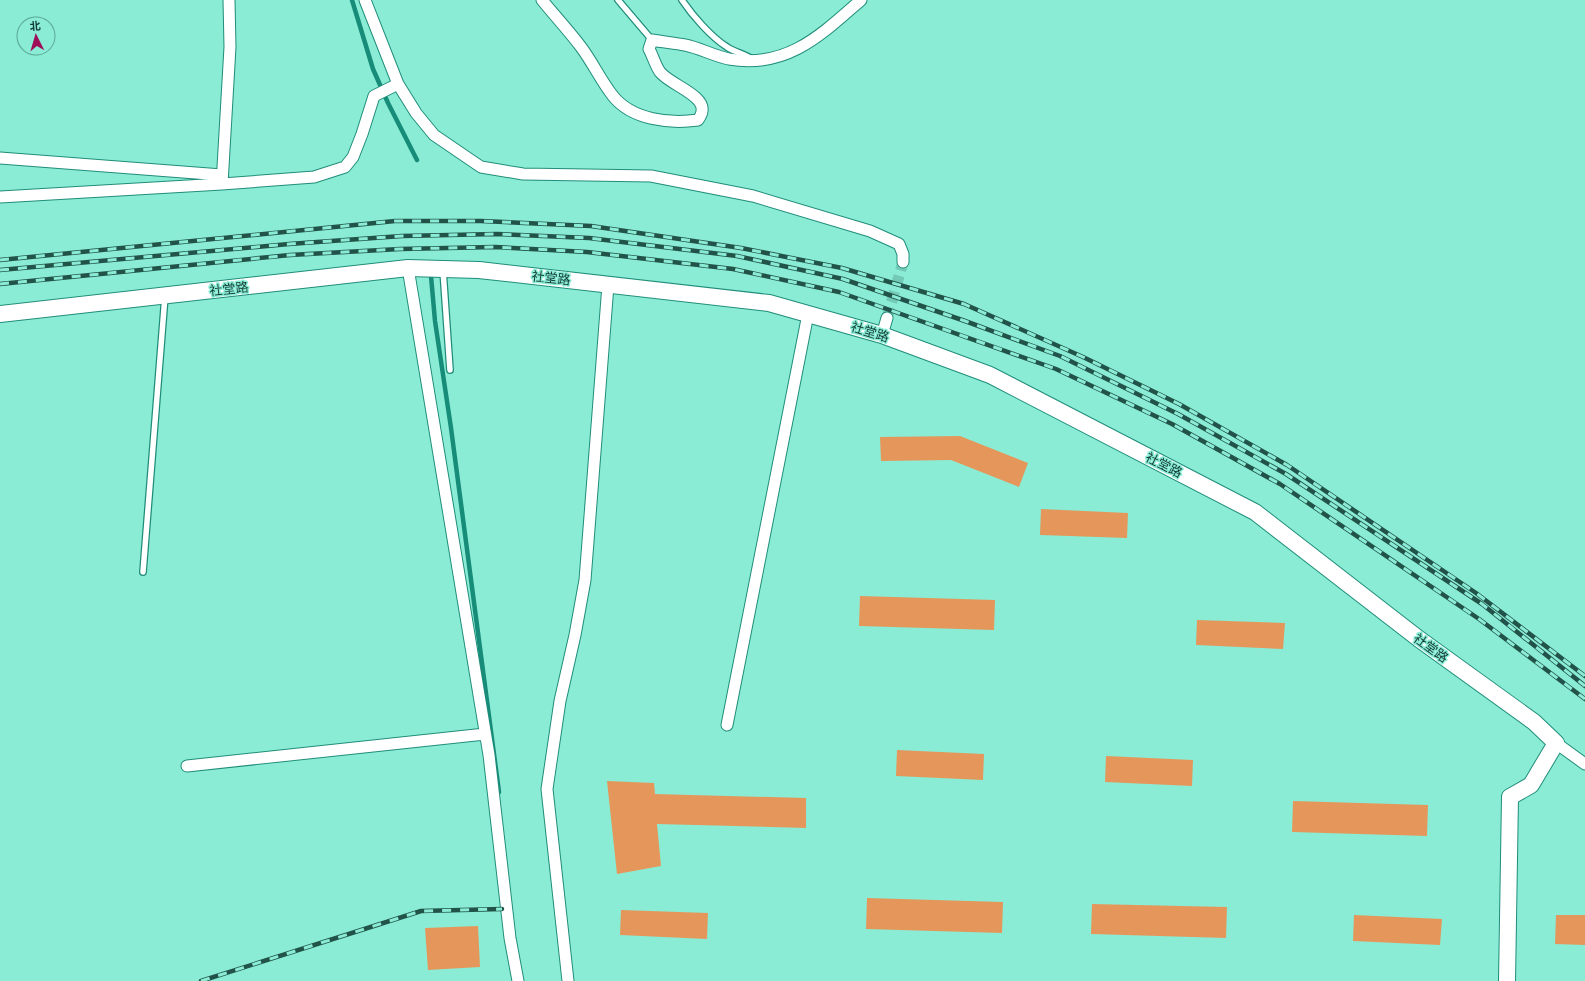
<svg xmlns="http://www.w3.org/2000/svg" width="1585" height="981" font-family="'Fira Sans','Noto Sans SC',sans-serif">
  <rect width="100%" height="100%" fill="#8aecd5"/>
  <g fill="none" stroke-linecap="round" stroke-linejoin="round">
    <!-- stream -->
    <path stroke="#168c79" stroke-width="4.5" d="M352,0L373,69L388,103L417,160
      M431,276L435,321L451,428L499,792"/>
  </g>
  <!-- building -->
  <path fill="#e5975b" d="M960,436L1028,463L1019,487L951,460L881,461L880,437Z
    M1041,509L1128,513L1127,538L1040,535Z
    M860,596L995,600L994,630L859,626Z
    M1197,620L1285,623L1283,649L1196,645Z
    M897,750L984,754L983,780L896,776Z
    M1106,756L1193,760L1192,786L1105,782Z
    M607,781L654,783L655,794L806,798V828L657,824L661,866L617,874Z
    M1293,801L1428,805L1427,836L1292,832Z
    M867,898L1003,902L1002,933L866,929Z
    M1092,904L1227,907L1226,938L1091,934Z
    M621,910L708,913L707,939L620,935Z
    M1354,915L1442,919L1440,945L1353,941Z
    M1556,915H1585V945L1555,944Z
    M478,926L480,967L428,970L425,928Z"/>
  <g fill="none" stroke-linecap="round" stroke-linejoin="round">
    <!-- street-tunnel -->
    <path stroke="#72c9b5" stroke-width="11" stroke-dasharray="11 5.5" stroke-linecap="butt" d="M887,318L903,262"/>
    <!-- lane casing -->
    <g stroke="#208d7a" stroke-width="8">
      <path id="lane" d="M618,0L652,40
        M682,0C692,15 711,37 727,47C734,52 745,54 752,59
        M443,270L450,370
        M143,572L165,296"/>
    </g>
    <!-- street casing -->
    <g stroke="#208d7a" stroke-width="13">
      <path id="street" d="M229,0L230,47L222,184L314,177L345,167L353,157L362,134L374,96L398,84
        M365,0L398,84L416,113L434,135L481,167L523,174L651,176L753,196L870,231L899,244L903,254V262
        M542,0C555,16 569,31 581,47C593,63 601,81 613,96C632,120 670,124 698,120C700,117 702,114 702,111C705,95 669,84 660,72C655,65 653,56 649,49L652,40C663,42 674,43 685,45C700,48 714,56 729,59C787,69 821,35 861,0
        M0,158L222,175
        M0,197L222,184
        M408,268L489,755L510,938L518,981
        M882,335L887,318
        M727,725L808,314
        M1556,743L1585,764
        M187,766L485,734
        M568,981L547,789L560,701L575,635L585,580L608,285"/>
    </g>
    <!-- secondary casing -->
    <g stroke="#208d7a" stroke-width="18">
      <path id="secondary" d="M0,314L408,268L479,270L769,303L882,335L990,375L1255,512L1419,639L1534,722L1556,743L1531,785L1510,797L1507,981"/>
    </g>
    <!-- lane -->
    <use href="#lane" stroke="#fff" stroke-width="5.5"/>
    <!-- street -->
    <use href="#street" stroke="#fff" stroke-width="11"/>
    <!-- secondary -->
    <use href="#secondary" stroke="#fff" stroke-width="16"/>
    <!-- rail casing -->
    <g stroke="#225349" stroke-width="4.5">
      <path id="rail" d="M0,260L395,221H481L591,226L741,248L842,268L964,304L1083,357L1179,404L1287,465L1476,593L1585,676
        M0,270L289,244L402,236L497,234L589,238L737,256L843,279L965,321L1060,356L1178,414L1286,474L1482,604L1585,686
        M0,284L290,255L400,249L495,247L587,252L733,269L839,292L1056,369L1172,424L1280,484L1479,619L1585,699
        M201,981L421,911L502,909"/>
    </g>
    <!-- rail -->
    <use href="#rail" stroke="#8aecd5" stroke-width="3" stroke-dasharray="9" stroke-linecap="butt"/>
  </g>
  <g text-anchor="middle" dominant-baseline="central" stroke-width="3" stroke-linejoin="round" paint-order="stroke">
    <!-- street labels -->
    <g font-size="13" fill="#123c34" stroke="#8aecd5">
      <text transform="translate(551 278) rotate(6)">社堂路</text>
      <text transform="translate(229 289) rotate(-6)">社堂路</text>
      <text transform="translate(870 332) rotate(17)">社堂路</text>
      <text transform="translate(1164 465) rotate(27)">社堂路</text>
      <text transform="translate(1431 648) rotate(36)">社堂路</text>
    </g>
  </g>
  <!-- north arrow -->
  <g transform="translate(36 36) rotate(355)"><circle r="19" fill="#8aecd5" stroke="#5aa695"/>
  <path d="M0-3L7 15L0 10L-7 15Z" fill="#9f0f59"/>
  <text y="-6" font-size="11" font-weight="bold" text-anchor="middle" fill="#123c34">北</text>
  </g>
</svg>
